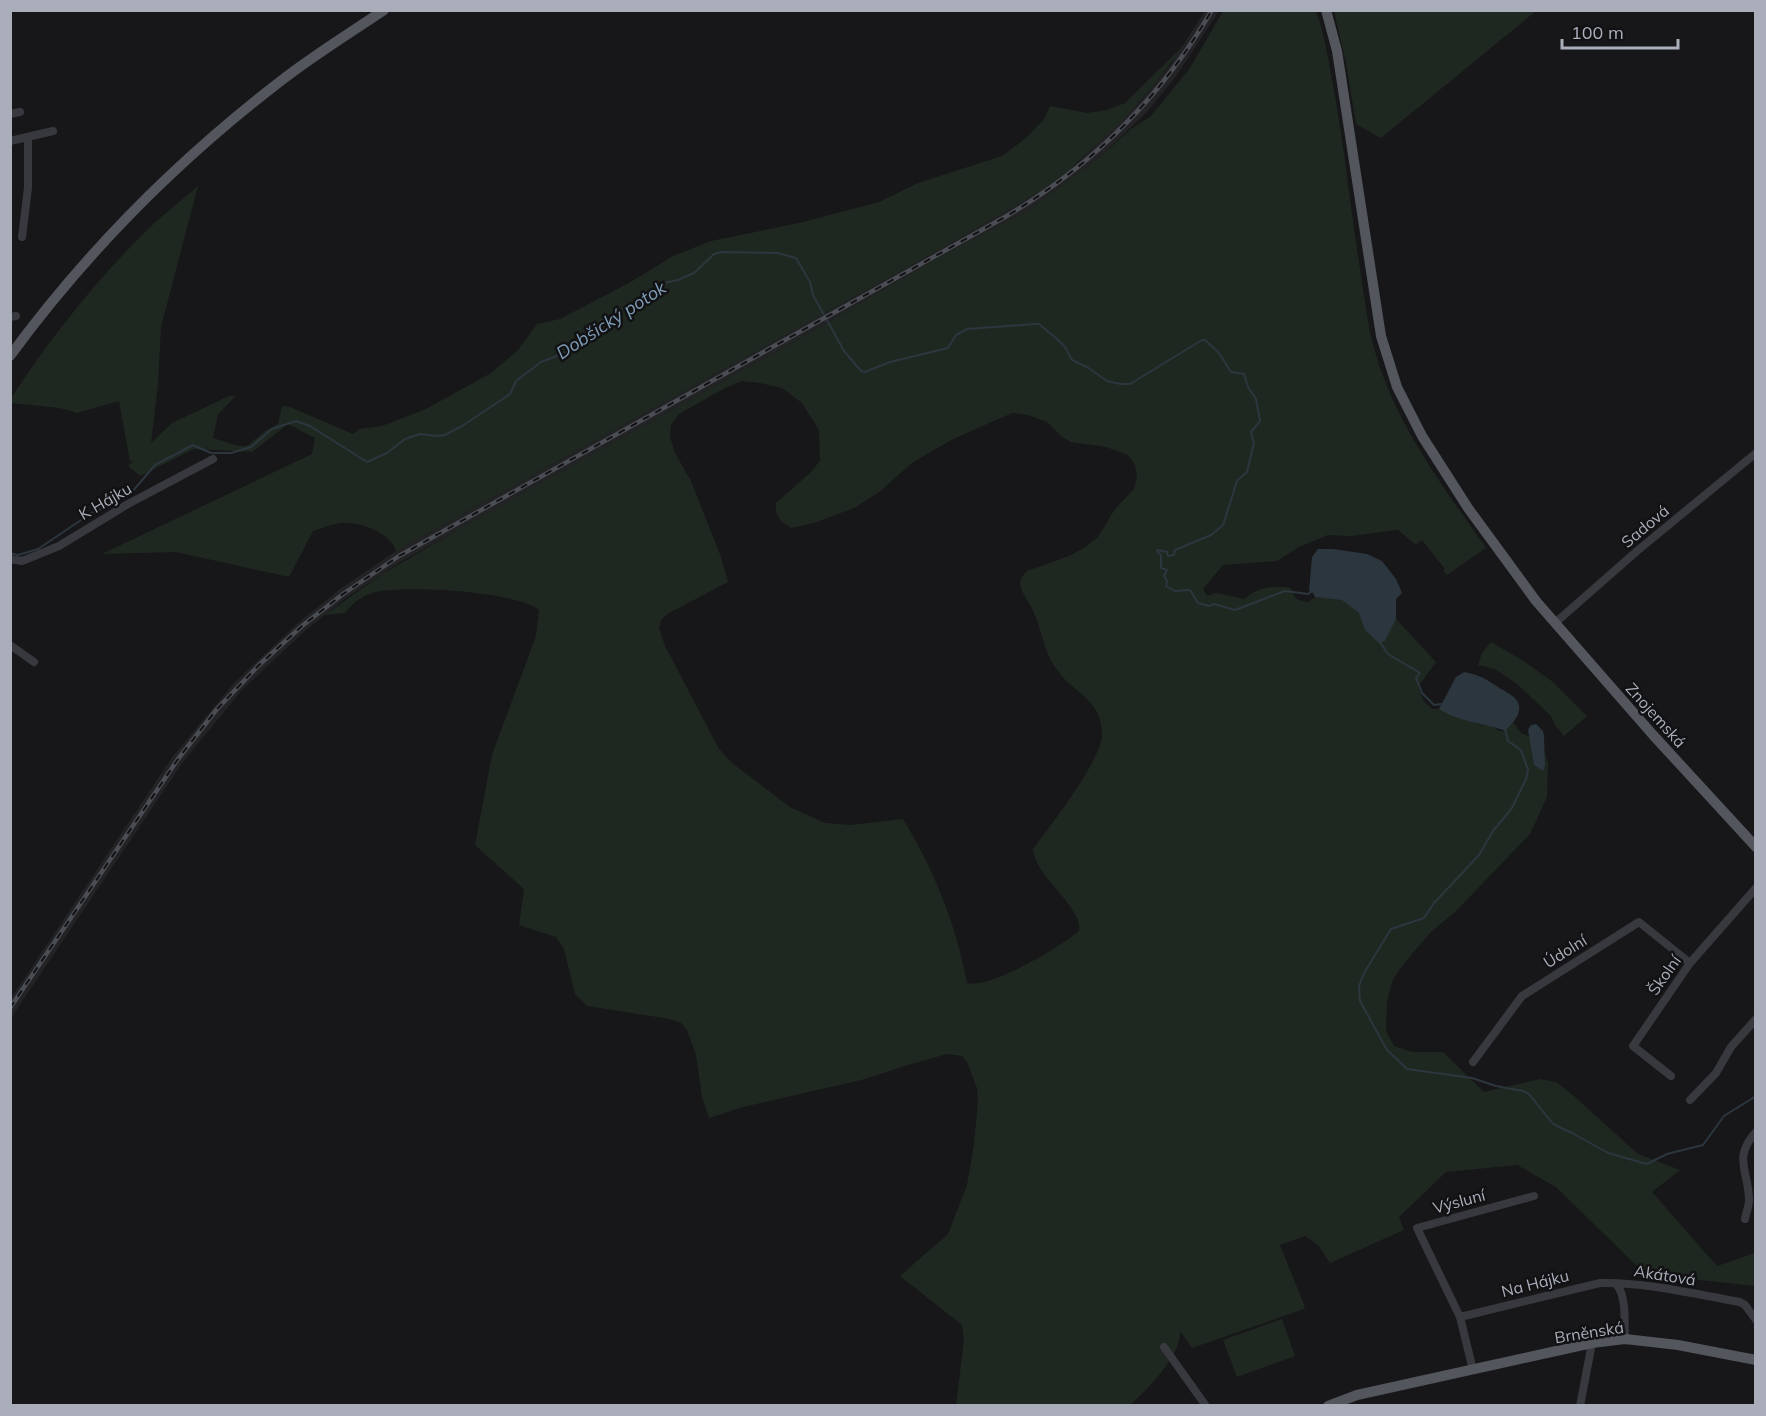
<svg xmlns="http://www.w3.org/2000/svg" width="1766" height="1416" font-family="Mulish,sans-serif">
  <rect width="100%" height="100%" fill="#171719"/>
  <!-- built -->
  <path fill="#232326" d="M1205,11H1219L1177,75L1148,111L1100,157L1027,211L939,257L811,332L402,561L346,598L306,630L242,690L183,762L11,1018V998L173,756L234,683L299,622L340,589L396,551L948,245L1047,187L1079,162L1139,103L1168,68Z"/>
  <!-- green -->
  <path fill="#1f2820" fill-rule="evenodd" d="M1223,11H1316C1325,36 1329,64 1334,90C1345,152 1351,213 1361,275C1365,301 1368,329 1376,355C1397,426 1444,488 1486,548L1447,575L1443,571L1445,569L1422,540L1416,545L1398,530L1351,536L1328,535L1299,547L1277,561L1223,565L1203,589L1207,596L1216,593L1244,599C1259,586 1272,586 1291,588C1294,599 1297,600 1308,602L1315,597L1342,599L1360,613L1365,630L1385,641L1396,619L1436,662L1418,687L1424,701L1432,709H1439L1477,724L1492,726L1499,731H1506L1513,722L1521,733L1541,742L1548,763L1547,797L1530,834L1457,910L1432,931L1410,956L1393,979L1387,1001L1386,1031L1394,1046L1412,1052H1443L1484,1092L1540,1079L1556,1082L1574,1096L1638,1154L1680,1170L1652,1192L1717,1266L1755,1253V1286L1645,1274L1556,1187L1517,1165L1446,1172L1399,1217L1404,1230L1330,1263L1318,1245L1305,1236L1280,1245L1305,1307L1304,1309L1192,1348L1180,1331C1182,1354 1147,1390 1130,1405H956L964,1340L962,1325L900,1276L948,1234L967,1185L974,1144L978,1100L977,1088L967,1062L962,1056L947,1054L908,1065L865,1079L743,1107L709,1118L702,1097L696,1055L687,1030L681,1023L670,1019L587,1006L575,994L564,949L556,937L519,925L524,889L475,845L492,755L536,636L539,610C516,591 405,585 375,592C361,596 353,603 345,613L325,615L381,575L459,529L811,332L939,257L1027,211L1100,157L1132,128L1151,116L1190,68ZM742,381L760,383L782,388L802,403L819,430L820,461L811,472L776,503C775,517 779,520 791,528L814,523L854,508L878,493L912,463L951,440L1012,413L1028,415L1047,422L1062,437L1071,442L1106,447L1128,455L1135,465L1137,477L1134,489L1115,509L1098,537L1087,546L1069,556L1027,571C1024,574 1021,577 1020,582C1020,592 1030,603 1033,611C1042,630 1043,649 1055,667C1072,694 1103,698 1102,736C1101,760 1049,828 1033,849C1034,876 1084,908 1079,931C1060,947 991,989 967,983C956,924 934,870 903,819L850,825L825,823L790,807L732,763L719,749L665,646L659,628L661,620L669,613L728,582L721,557L691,481L675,453L670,437L671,425L679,414L725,388Z
    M1334,11H1536L1381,138L1356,124L1346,63Z
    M1185,44L1154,85L1124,119L1066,173L1047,187L948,245L396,551C391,533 359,521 341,523C332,524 322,528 313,531L289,577L176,552L102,554L312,454L315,438L288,424L252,452L194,449L140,476L128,466L135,459L130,462L119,401L77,413L60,408L11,403V398C49,340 93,284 143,234C160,217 180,202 198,186L161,327L158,384L151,443L172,423L229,396H236L218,414L213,438L238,446H247L265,431L278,424L282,406L290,407L353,434L359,429L382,426L426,409L491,373L518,350L537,324L560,319L629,283L673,256L711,241L799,223L879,202L918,183L1002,156L1026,138L1044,119L1050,106L1087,113L1107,110L1125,103Z
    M1491,642L1522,660L1553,682L1587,716L1564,736L1555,725L1551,716L1517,684L1495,669L1478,665L1482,653Z
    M1282,1319L1295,1356L1237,1377L1223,1340Z"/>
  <!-- water -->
  <path fill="#2c363e" d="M1318,549H1333L1367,554L1382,561L1396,579L1402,593L1396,599V619L1385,641L1379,643L1365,630L1359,613L1342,600L1315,597L1313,593L1309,591L1312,557Z
    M1464,672C1484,676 1486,680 1503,690C1511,695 1521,699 1519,711C1518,718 1510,725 1506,731C1484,723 1459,722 1439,709L1456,677Z
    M1536,724L1543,731L1544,736L1545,765L1543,771L1534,765L1528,730L1531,725Z"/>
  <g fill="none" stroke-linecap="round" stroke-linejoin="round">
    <!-- stream -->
    <path stroke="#2c363e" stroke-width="2" d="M10,553L18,555L38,549L90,514L116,502L132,492L155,465L193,445L211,453H231L251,447L272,429L296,421L310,426L367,462L387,453L405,439L420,434L437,436L445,435L462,426L510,394L516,381L541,362L567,352L579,343L601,321L634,303L664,283L678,280L694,273L714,254L722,252L778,253L796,258L810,282L813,295L844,351L861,371L865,372L890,362L948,348L956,335L967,329L1035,324H1039L1057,339L1065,347L1072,360L1087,367L1107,381L1121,384H1130L1202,340H1205L1219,353L1231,372L1244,374L1248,387L1256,399L1260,421L1251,432L1254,443L1247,472L1237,481L1223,525L1211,535L1175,550L1174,555L1168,556L1167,552L1158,550L1157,552L1161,555V568L1167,570L1164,576L1167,581L1166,586L1175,591L1190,590L1198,603L1209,606L1214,604L1235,610L1285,591L1308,594L1311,592
      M1379,641L1388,654L1420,673L1416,678L1422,693L1434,705L1441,704
      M1505,729L1508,741L1521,750L1528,770L1526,779L1512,808L1493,831L1479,855L1434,903L1424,918L1391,929L1364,973L1359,986L1360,1001L1387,1050L1407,1069L1472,1078L1496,1086L1523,1091L1529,1094L1553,1124L1574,1134L1608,1153L1647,1164L1667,1154L1703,1145L1724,1116L1756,1096"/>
    <!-- minor -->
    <path stroke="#38393f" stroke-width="8" d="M10,114L20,112
      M10,141L53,131
      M22,237L28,188V137
      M10,317L16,316
      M10,559L22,561L59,546L128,504L213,459
      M1555,623L1637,551L1756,453
      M10,645L34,662
      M1473,1062L1522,996L1639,922L1690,963
      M1671,1076L1633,1046L1690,963L1756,888
      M1690,1100L1716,1073L1731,1047L1756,1019
      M1745,1219C1746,1213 1749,1206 1749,1200C1749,1172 1732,1158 1756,1132
      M1617,1285C1627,1298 1624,1323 1625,1339
      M1460,1317L1600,1283C1646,1282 1694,1294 1740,1302L1745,1305L1756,1320
      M1164,1347L1206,1406
      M1473,1370L1460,1317L1417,1228L1534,1196
      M1580,1406L1592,1343"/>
    <!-- major -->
    <path stroke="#54565e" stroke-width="10" d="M1326,10L1337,51L1381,336L1397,387L1422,436L1468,508L1536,601L1653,735L1756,847
      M10,356C87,251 179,159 282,80C314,55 350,33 384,10
      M1328,1406L1357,1395L1592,1343L1625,1339L1678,1345L1756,1360"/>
    <!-- rail casing -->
    <g stroke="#4b4d54" stroke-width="4.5">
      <path id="rail" d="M10,1008L178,759L217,709L259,665L302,626L343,594L399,556L1005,217C1092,166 1161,98 1212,10"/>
    </g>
    <!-- rail -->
    <use href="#rail" stroke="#121214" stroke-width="2" stroke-dasharray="7" stroke-linecap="butt"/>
  </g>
  <g text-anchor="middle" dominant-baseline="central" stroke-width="5" stroke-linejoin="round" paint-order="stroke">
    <!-- street labels -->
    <g font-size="16" fill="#a9aeba" stroke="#121214">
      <text transform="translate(105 501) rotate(-30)">K Hájku</text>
      <text transform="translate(1645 526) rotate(-40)">Sadová</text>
      <text transform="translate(1656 715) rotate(48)">Znojemská</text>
      <text transform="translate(1565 951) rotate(-32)">Údolní</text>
      <text transform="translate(1664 975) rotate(-55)">Školní</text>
      <text transform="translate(1459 1201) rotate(-15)">Výsluní</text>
      <text transform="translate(1665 1275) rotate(9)">Akátová</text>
      <text transform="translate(1535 1283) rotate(-14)">Na Hájku</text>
      <text transform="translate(1589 1332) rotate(-9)">Brněnská</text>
    </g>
    <!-- water labels -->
    <g font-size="18" font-style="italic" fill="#7e9cb6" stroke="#121214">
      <text transform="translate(611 320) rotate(-33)">Dobšický potok</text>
    </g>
  </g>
  <!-- border -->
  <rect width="1766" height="1416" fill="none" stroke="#a9aeba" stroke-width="24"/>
  <!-- scale -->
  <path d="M1562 39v9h116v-9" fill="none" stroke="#a9aeba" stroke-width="3"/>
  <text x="1571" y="39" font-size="18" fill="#a9aeba" stroke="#121214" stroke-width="4.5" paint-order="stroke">100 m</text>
</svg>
